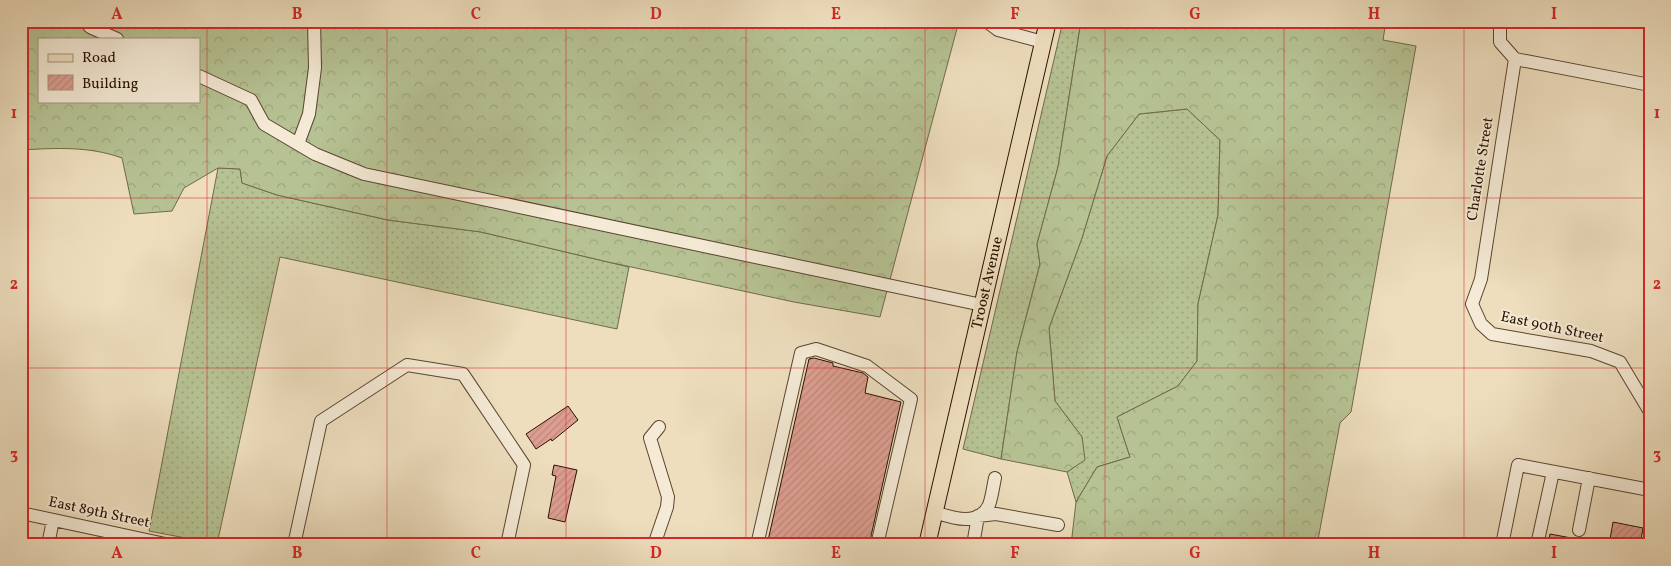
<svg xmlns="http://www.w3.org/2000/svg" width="1671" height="566" font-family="Vollkorn,serif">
  <defs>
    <pattern id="grass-dots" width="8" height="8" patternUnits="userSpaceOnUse" patternTransform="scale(1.25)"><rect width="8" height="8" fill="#b6c293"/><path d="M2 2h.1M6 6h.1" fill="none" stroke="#9ca67d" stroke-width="1.8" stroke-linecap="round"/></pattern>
    <pattern id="forest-crowns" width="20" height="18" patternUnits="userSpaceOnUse" patternTransform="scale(1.25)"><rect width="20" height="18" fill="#b6c293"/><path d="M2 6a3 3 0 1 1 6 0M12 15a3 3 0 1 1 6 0" fill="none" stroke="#9ca67d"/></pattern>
    <pattern id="building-hatch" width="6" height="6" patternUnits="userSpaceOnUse" patternTransform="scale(1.25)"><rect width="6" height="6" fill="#dd9e91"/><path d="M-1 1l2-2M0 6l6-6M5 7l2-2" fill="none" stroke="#be877b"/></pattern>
  </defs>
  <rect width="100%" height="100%" fill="#eedebe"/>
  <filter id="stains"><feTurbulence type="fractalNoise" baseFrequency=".004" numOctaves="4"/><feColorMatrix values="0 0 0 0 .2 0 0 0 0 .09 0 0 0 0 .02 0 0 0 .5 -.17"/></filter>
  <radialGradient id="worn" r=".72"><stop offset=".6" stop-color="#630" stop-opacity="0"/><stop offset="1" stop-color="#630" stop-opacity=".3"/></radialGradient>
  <!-- grass -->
  <path fill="url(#grass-dots)" stroke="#706a4a" d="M1063,21H1081L1058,167L1037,244L1040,264L1017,352L1001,459L963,449Z
    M1187,109L1220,140L1218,215L1198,304L1197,361L1178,386L1117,417L1130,457L1097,467L1076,502L1067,472L1084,460L1082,437L1055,401L1049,328L1082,238L1107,156L1139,114Z
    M218,168L240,169L242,183L277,195L388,220L481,232L629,267L617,329L280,257L217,544L149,531Z"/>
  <!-- forest -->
  <path fill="url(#forest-crowns)" stroke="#706a4a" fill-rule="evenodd" d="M21,21H959L880,317L794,302L608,262L481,232L388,220L277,195L242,183L240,169L218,168L184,188L172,211L134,214L122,158C89,146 56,148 21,150ZM39,39H199V101H39Z
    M1081,21H1386L1383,40L1416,46L1351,412L1340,423L1317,545H1071L1076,502L1097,467L1130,457L1117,417L1178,386L1197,361L1198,304L1218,215L1220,140L1187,109L1139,114L1107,156L1082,238L1049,328L1055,401L1082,437L1085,460L1067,472L1001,459L1017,352L1040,264L1037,244L1058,167Z"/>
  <!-- building -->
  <path fill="url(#building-hatch)" stroke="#291100" d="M814,358L833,363V366L863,373L868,377L865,393L901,402L869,545H767L809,359Z
    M568,406L578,420L552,441L551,439L536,449L526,434Z
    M554,465L577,470L565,522L548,518L556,476L552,475Z
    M1613,522L1643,528L1640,545H1609Z
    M1550,534L1582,540V545H1548Z"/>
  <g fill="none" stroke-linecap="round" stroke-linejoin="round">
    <!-- minor casing -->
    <g stroke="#5a4430" stroke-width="14">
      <path id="minor" d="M85,21L90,27L117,39
        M986,21L998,30L1043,42
        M1500,21V42L1515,59L1481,279L1472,304L1481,324L1492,334L1591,351L1620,362L1650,412
        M1515,59L1650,85
        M199,76L251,100L264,124L315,154L364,174L982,305
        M298,144L309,114L315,68L314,21
        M934,512C950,517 978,528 989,505C992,497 993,487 995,478
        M21,513L170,545
        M1579,530L1589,478
        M48,545L53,520
        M294,545L321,421L407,365L463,374L524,465L507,545
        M654,545L667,507L668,497L650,438L659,427
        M757,545L801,353L816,349L867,366L911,399L877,545
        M973,545L978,516L996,514L1058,525
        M1502,545L1518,465L1650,490
        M1537,545L1553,472"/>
    </g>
    <!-- major casing -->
    <g stroke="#291100" stroke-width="18">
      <g id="major">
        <path id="s1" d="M927,545L1048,21"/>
      </g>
    </g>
    <!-- minor -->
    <use href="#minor" stroke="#f4ead5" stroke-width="12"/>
    <!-- major -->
    <use href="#major" stroke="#eedebe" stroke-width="16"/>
  </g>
  <!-- grid -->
  <path fill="none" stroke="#d62828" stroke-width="1" stroke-opacity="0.55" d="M207,21V545M387,21V545M566,21V545M746,21V545M925,21V545M1105,21V545M1284,21V545M1464,21V545M21,198H1650M21,368H1650"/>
  <g text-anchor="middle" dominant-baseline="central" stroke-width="4" stroke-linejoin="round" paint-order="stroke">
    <!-- street labels -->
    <g font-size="15" fill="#291100" stroke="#f4ead5">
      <text transform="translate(1481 169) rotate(-81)">Charlotte Street</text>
      <text stroke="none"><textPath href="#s1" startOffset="269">Troost Avenue</textPath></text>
      <text transform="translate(1552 328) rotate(12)">East 90th Street</text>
      <text transform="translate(99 513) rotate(12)">East 89th Street</text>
    </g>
  </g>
  <!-- margin -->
  <rect width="1671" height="566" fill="none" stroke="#eedebe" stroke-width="55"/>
  <!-- legend -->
  <rect x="38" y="38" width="162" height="65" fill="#f4ead5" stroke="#a39380"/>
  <rect x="48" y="54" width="25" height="8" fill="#eedebe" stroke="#a39380"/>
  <text x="82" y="62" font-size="15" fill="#291100">Road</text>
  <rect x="48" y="75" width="25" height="15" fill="url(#building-hatch)" stroke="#a39380"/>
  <text x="82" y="88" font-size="15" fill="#291100">Building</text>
  <rect x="28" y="28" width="1616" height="510" fill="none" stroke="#d62828" stroke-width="2"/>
  <g font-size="16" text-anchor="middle" font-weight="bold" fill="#d62828">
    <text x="117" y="19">A</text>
    <text x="297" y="19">B</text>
    <text x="476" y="19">C</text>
    <text x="656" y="19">D</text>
    <text x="836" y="19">E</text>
    <text x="1015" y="19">F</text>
    <text x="1195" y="19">G</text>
    <text x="1374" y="19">H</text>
    <text x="1554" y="19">I</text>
    <text x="14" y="118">1</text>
    <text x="1657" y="118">1</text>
    <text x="14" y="289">2</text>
    <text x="1657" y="289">2</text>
    <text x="14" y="459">3</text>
    <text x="1657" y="459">3</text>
    <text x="117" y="558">A</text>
    <text x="297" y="558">B</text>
    <text x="476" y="558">C</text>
    <text x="656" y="558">D</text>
    <text x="836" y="558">E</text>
    <text x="1015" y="558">F</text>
    <text x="1195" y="558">G</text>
    <text x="1374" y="558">H</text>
    <text x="1554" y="558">I</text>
  </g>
  <rect width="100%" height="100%" filter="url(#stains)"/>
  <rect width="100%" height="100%" fill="url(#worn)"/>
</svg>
